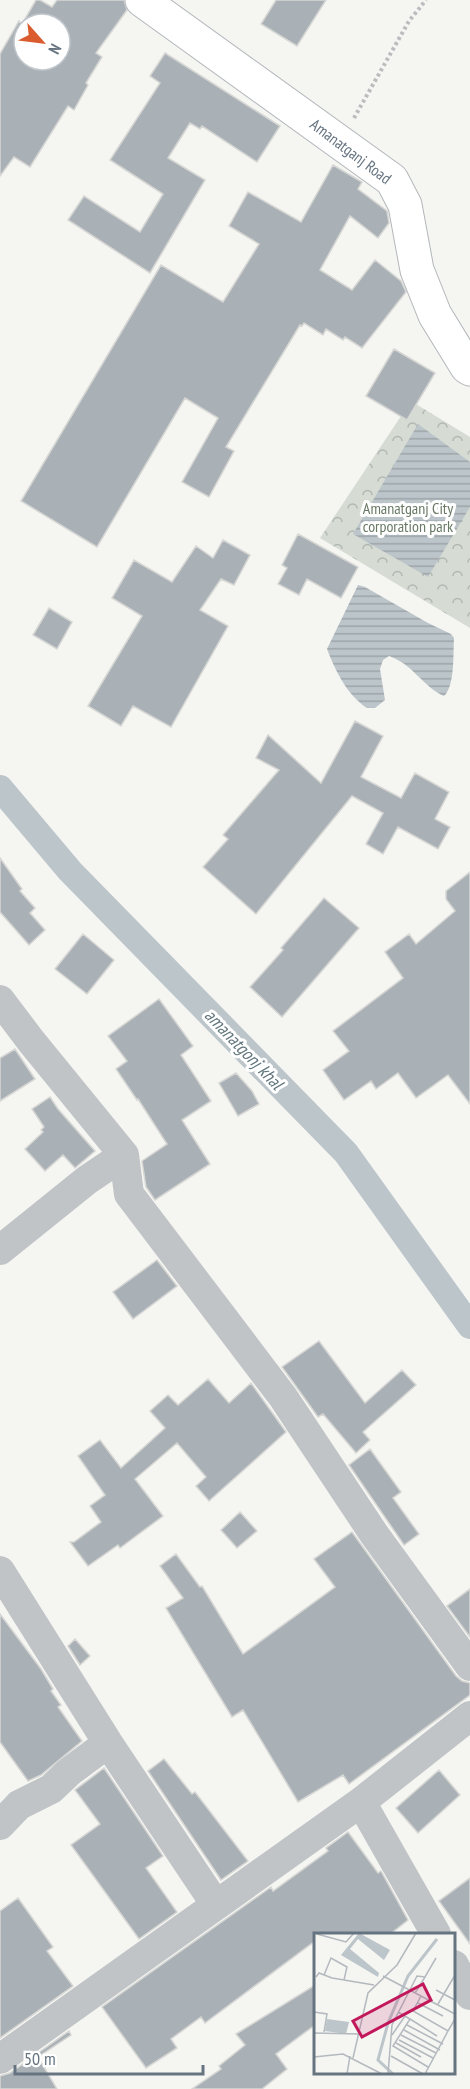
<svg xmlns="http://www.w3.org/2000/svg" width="470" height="2089" font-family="'PT Sans Narrow',sans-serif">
  <defs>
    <pattern id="park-crowns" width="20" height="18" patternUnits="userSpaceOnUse" patternTransform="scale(1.5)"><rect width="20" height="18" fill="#d6dcd3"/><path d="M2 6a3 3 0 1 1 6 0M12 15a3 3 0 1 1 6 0" fill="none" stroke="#b1b7b1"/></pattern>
    <pattern id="water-rules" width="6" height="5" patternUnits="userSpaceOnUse" patternTransform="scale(1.5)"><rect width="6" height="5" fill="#bcc5ca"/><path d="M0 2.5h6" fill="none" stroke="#9da5a9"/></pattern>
  </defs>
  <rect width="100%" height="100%" fill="#f5f5f2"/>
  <!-- park -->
  <path fill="url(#park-crowns)" d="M411,401L470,437V628L320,538Z"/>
  <!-- water -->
  <path fill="url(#water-rules)" d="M418,424L470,462V507L428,577L353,534Z
    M358,585L365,587L428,623L451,634L454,638C453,654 455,686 444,696C423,687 413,664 389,656L383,660L380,669L385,700L375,708H367C347,695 335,670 327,649Z"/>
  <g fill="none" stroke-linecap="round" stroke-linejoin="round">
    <!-- canal -->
    <path stroke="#bcc5ca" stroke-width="26" d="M0,788L70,871L346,1153L470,1326"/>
  </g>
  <!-- building -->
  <path fill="#aab1b6" stroke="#d6d7d4" stroke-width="1.5" fill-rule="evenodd" d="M36,0H40L52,7L57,0H124L127,10L96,53L102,57L86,83L88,85L74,110L68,106L30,167L14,157L0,176V54L19,21L22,24ZM24,24H60V60H24Z
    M276,0H326L297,46L261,24Z
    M165,53L280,126L257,162L202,126L200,129L190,123L168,158L205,180L150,273L68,220L84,196L140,232L163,194L110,160L160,83L150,76Z
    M333,165L362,182L358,189L387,211L389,223L378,238L350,216L320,270L352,290L375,260L401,281L406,292L362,348L345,337L343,340L326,329L323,335L304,323L302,326L300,325L226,447L234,451L209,497L182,482L218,418L185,398L97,547L21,501L161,265L223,302L259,244L229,226L248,192L301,222Z
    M394,349L435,373L407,420L366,396Z
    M298,534L358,567L341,598L307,579L299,595L278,584L287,568L282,565Z
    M223,540L250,555L234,585L221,579L200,610L228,626L171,727L133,706L121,726L88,706L142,616L112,598L134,560L172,582L196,546L213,558Z
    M49,608L72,622L57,649L33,635Z
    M355,721L383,736L361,777L401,798L415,773L449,792L435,819L450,827L438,849L398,827L383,854L366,844L383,813L352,796L256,914L203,867L228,839L223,835L279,770L256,758L268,735L321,783Z
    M0,858L22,889L20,891L35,908L30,913L45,930L29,945L0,912Z
    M470,872V1104L448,1075L416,1098L398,1073L376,1089L371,1081L344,1100L323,1070L349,1051L333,1031L403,978L385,952L409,934L416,944L455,911L446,899V891Z
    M324,898L359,928L282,1017L250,987L283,950L281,948Z
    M83,934L114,960L87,994L55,969Z
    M159,999L193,1046L181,1055L211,1101L182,1120L210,1164L155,1200L146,1187L142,1161L167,1144L138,1099L137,1100L116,1069L127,1061L108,1036Z
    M15,1049L35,1079L0,1101V1058Z
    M236,1073L252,1091L259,1104L238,1116L219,1083Z
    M50,1097L58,1109L95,1151L75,1168L63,1155L45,1171L25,1149L43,1132L41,1130L44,1127L32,1109Z
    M157,1260L177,1286L133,1319L113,1292Z
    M319,1341L365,1403L402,1370L416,1385L363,1432L370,1440L356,1453L323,1414L318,1417L282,1367Z
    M208,1379L229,1403L251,1383L286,1432L209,1501L196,1486L206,1477L177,1443L135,1479L163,1516L120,1548L118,1545L88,1566L70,1542H74L101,1522L90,1506L105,1495L78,1456L100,1440L121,1468L165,1428L150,1411L168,1395L178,1405Z
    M370,1449L401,1492L393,1498L419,1534L404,1545L349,1465Z
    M240,1512L257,1531L237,1548L221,1530Z
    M352,1532L456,1676L462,1681L470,1683V1695L349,1784L343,1775L298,1802L243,1710L232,1717L166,1608L183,1598L160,1566L176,1554L200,1587L202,1586L243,1654L335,1587L314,1559Z
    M470,1589V1637L447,1606Z
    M0,1614L41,1669L53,1689L51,1691L61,1705L58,1707L82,1741L41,1775L28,1781L0,1742Z
    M75,1639L90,1656L80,1665L68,1646Z
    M164,1759L192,1794L195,1792L248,1861L221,1880L148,1771Z
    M104,1768L163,1856L146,1868L177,1912L139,1939L71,1845L100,1824L75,1790Z
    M439,1770L460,1795L418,1833L396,1808Z
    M348,1832L378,1873L381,1871L408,1920L389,1935H315V1941L205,2023L201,2017L171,2039L177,2048L146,2068L102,2007L271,1887L273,1891L328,1851L326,1848Z
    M470,1878V1944L439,1901Z
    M18,1898L53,1947L47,1951L73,1986L0,2038V1911Z
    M315,1985V2025L276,2054L287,2069L262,2089H192L221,2069L219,2066L245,2045L236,2034Z
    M69,2031L71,2035L38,2057L57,2089H0V2076L10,2073Z"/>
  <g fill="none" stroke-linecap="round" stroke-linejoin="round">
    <!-- secondary casing -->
    <g stroke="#b3b7bb" stroke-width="35">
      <path id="secondary" d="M142,0L392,180L405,205L417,270L435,315L467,367L470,369"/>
    </g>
    <!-- path -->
    <path stroke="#babcbe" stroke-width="4" stroke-dasharray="3 3" stroke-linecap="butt" d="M354,118L409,21L426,0"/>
    <!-- street -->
    <path stroke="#c0c4c7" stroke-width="30" d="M0,1000L31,1041L124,1155L129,1194L283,1397L374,1534L470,1666
      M0,1250L87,1180L124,1155
      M0,1571L108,1743L216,1905
      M361,1802L436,1934
      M0,1825L19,1805L51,1789L69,1772L108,1743
      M454,1965L470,1995
      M0,2059L361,1802L470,1716"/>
    <!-- secondary -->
    <use href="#secondary" stroke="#fff" stroke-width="33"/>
  </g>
  <g text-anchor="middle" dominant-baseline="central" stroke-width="6" stroke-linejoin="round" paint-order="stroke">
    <!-- street labels -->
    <g font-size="16" fill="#667481" stroke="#fff">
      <text transform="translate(351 151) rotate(37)">Amanatganj Road</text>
    </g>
    <!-- park labels -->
    <g font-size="16" fill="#687964" stroke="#fff">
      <text x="408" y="508">Amanatganj City<tspan x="408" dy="18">corporation park</tspan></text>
    </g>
    <!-- water labels -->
    <g font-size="18" font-style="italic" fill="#62767e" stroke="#fff">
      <text transform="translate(244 1049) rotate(46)">amanatgonj khal</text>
    </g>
  </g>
  <!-- overview -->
  <g transform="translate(314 1933)">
    <rect width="141" height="141" fill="#f5f5f2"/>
    <path d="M45,0L76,17L70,27L44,6L36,16L65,40L64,44L27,22ZM13,86L35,89L32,101L11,98Z" fill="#bcc5ca"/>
    <path fill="none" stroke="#bcc5ca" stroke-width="3" d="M79,141L64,127L74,90L94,43L123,6"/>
    <path fill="none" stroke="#b3b9be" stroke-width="1.5" d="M3,1L32,9L40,0M69,43L141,81M2,44L5,40L18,45L30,47L33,34L17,25L10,42M30,47L60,52M122,57L141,67M101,60L111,44M107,63L99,78L134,98L141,86M104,70L129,83M124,71L141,42M0,79L13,81L10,99M84,79L96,86L79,113L114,134M96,86L123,103M93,92L129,111M90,97L126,117M0,100L45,101M78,102L91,83M87,102L122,120M85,107L119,125M82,110L107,124M77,123L109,141M0,124L29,121L68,141M39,125L54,60L83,32L102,0M33,141L36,123M74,141L78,92L103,43L111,44L122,25M111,141L134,98"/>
    <path fill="#c2185b" fill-opacity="0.15" stroke="#c2185b" stroke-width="3" d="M109,51L117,67L48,104L39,88Z"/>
    <rect width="141" height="141" fill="none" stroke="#667481" stroke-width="3"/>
  </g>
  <!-- north arrow -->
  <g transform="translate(42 42) rotate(118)"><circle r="28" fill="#ffffff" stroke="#c2c7cd" stroke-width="1.5"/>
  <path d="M0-4.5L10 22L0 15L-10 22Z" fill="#d95b2e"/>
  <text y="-9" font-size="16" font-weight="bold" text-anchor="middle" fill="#667481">N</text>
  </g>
  <!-- scale -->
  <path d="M15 2065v9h188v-9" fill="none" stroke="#667481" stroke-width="3"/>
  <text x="24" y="2065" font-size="18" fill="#667481" stroke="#ffffff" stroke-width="4.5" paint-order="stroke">50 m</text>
</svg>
